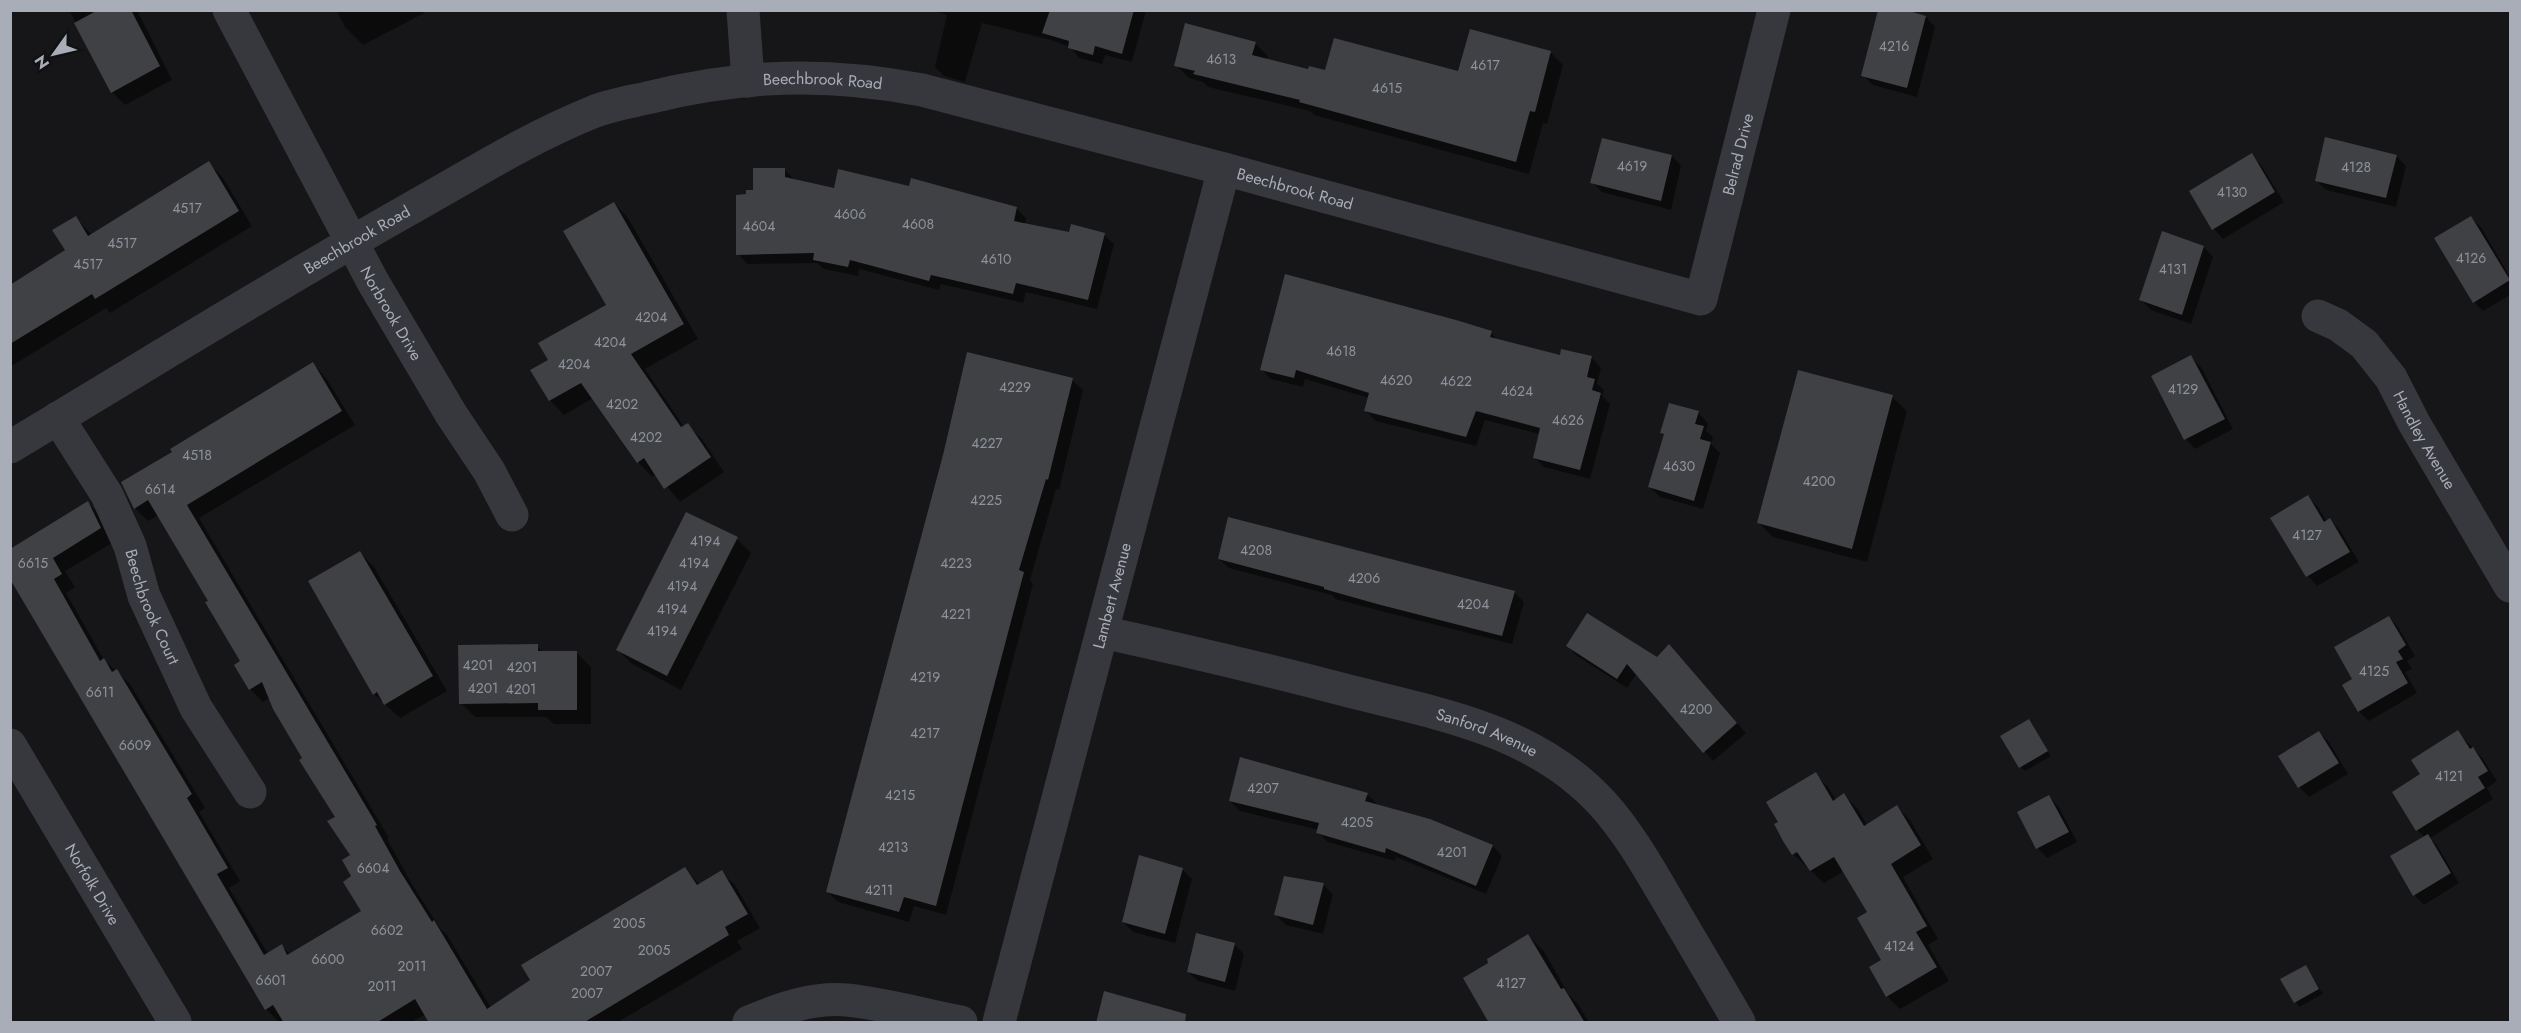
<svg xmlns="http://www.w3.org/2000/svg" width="2521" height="1033" font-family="Jost,sans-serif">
  <rect width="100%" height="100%" fill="#161618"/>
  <!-- shadow -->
  <path fill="#0007" d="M69,10H137L172,80L125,105L112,92Z
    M336,10H430L363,45L345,27Z
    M932,10H1146L1132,62L1105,55L1102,64L1079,58L1070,47L1051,40L982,23L965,82L944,76L935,67L947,15Z
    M1926,17L1935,27L1917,97L1873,85L1863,75Z
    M1255,43L1268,56L1267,60L1310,71L1326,72L1459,73L1550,52L1563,65L1547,124L1543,123L1529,174L1314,115L1310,111L1208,87L1203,82L1189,78L1176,65Z
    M2251,155L2261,165L2284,202L2223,239L2214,229L2191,192Z
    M1672,156L1681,166L1671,210L1602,192L1592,182Z
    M2396,156L2406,166L2396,207L2326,190L2316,180Z
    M209,163L223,178L252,226L110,313L106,308L10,367V286L67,251L76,218L92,235Z
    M784,169L794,179L835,190L910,187L1016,208L1026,218L1025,225L1070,234L1104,235L1114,244L1097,309L1026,292L1023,303L941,284L939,290L859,269L858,276L824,269L817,263L747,264L738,254L748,196Z
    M614,203L628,218L698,339L645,369L684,427L687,425L702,439L724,472L680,502L656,474L652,477L638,462L593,398L564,415L550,400V361L608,306Z
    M2471,218L2481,227L2510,277V295L2483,311L2474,302Z
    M2163,233L2204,247L2213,257L2191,324L2151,310L2141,300Z
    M1491,333L1500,342L1561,357L1592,358L1601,368L1597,384L1604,390L1602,396L1610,404L1590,479L1544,467L1534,457L1540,434L1485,420L1476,446L1376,421L1366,411L1369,398L1305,379L1303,387L1271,379L1261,369Z
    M2191,357L2201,367L2233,429L2195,449L2186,439L2153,377Z
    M313,364L326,378L355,425L199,518L389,838L387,839L413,886L440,928L447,935L491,1008L685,869L700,885L721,872L735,885L760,928L737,941L742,949L618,1022H431L426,1014L411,1022H285L284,1020L279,1022L266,1009L10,576L88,503L101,516L114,542L65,571L75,587L66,593L104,660L130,684L205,808L199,812L240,881L229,888L268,954L282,946L291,955L363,912L353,876L352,856L337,817L270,698L263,702L250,689L242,662L210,601L159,515L148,521L135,508Z
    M1072,380L1083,390L1059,490L1056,489L1030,580L1033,584L946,915L914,906L909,922L838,902L827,891Z
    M1892,397L1907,411L1867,562L1773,537L1759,523Z
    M1698,413L1708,423L1706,431L1713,437L1711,444L1720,453L1703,509L1660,497L1650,487L1665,435L1662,432Z
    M2308,497L2318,507L2327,522L2330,520L2340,530L2359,562L2317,586L2308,576L2272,518Z
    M737,539L751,553L681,690L632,664L618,650Z
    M360,553L374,567L447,691L400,718L374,694Z
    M1219,559L1514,592L1524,602L1512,644L1389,613L1335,599L1332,595L1229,568Z
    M2389,617L2398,627L2415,656L2407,661L2412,669L2405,672L2417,693L2369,721L2359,712L2344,685L2354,679Z
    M537,646L544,653L576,652L591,667V724H554L546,717H475L461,703Z
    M1568,646L1658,659L1678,656L1746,733L1713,761L1637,673L1627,688L1577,656Z
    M2029,721L2051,756L2025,771L2020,767Z
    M2319,732L2329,742L2348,774L2309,797L2299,787Z
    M2458,732L2483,759L2497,781L2487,788L2493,799L2430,838L2437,845L2459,883L2424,905L2414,895L2425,837L2417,830L2422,774Z
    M1815,774L1828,787L1836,800L1844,795L1857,808L1867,825L1897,807L1910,820L1933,859L1903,877L1938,939L1928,945L1949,981L1900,1009L1887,996L1883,961L1870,913L1844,871L1824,883L1793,854L1780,822Z
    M1367,794L1377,804L1376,806L1493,846L1502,856L1486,894L1396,857L1395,861L1328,842L1318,833L1319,830L1240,811L1230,801Z
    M2049,797L2059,807L2077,842L2047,858L2038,848Z
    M1182,869L1192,879L1175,943L1133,932L1123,922Z
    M1323,884L1333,894L1323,934L1286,925L1276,915Z
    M1528,936L1543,950L1569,995L1578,1004L1589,1022H1491L1490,963Z
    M1234,944L1244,954L1235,991L1198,981L1188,972Z
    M2306,966L2323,994L2299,1007L2282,980Z"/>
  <!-- building -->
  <path fill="#404145" d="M98,10H131L160,66L111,93L74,23Z
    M1050,10H1134L1122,54L1095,46L1093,55L1068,48L1069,41L1042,33Z
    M1878,10H1906L1926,16L1907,88L1861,76Z
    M1185,23L1256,42L1252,55L1308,69L1309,66L1325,70L1334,38L1458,71L1470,29L1551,51L1535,112L1530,111L1516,162L1299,102L1300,100L1193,74L1195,71L1174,66Z
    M2325,137L2397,155L2386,198L2315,181Z
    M1602,138L1672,155L1661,201L1590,183Z
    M2252,153L2275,192L2212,230L2189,191Z
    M209,161L239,211L95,299L92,294L10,344V285L65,250L52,230L76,216L88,236Z
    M753,168H785V177L834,188L838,169L909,186L911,178L1017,207L1014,221L1069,232L1071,224L1105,233L1088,300L1016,283L1013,294L931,275L929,281L850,260L848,267L813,260L814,253L736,255V195L746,194V190H753Z
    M614,202L684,324L631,354L681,427L688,423L711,457L664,489L644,458L637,463L581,383L549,401L530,370L548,360L538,343L606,305L563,231Z
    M2471,216L2510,280L2473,303L2434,238Z
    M2162,231L2204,246L2182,315L2139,300Z
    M1285,274L1456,320L1492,331L1490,337L1560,355L1561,349L1592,356L1587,377L1595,379L1592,390L1601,393L1580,470L1533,458L1540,428L1476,411L1466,437L1364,411L1369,393L1296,370L1294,378L1260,370Z
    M967,352L1073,378L1048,480L1046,479L1019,570L1024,572L936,906L904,897L899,912L826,892L943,455Z
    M2191,355L2225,419L2184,440L2151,376Z
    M313,362L342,411L187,505L377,825L375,826L400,871L432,922L434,920L487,1009L530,980L521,965L685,867L697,885L722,870L748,914L725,927L729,935L583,1023H429L415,999L376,1023H284L273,1005L265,1010L10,579V549L88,501L101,528L53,558L62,574L54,579L100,661L104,658L112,672L117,669L192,794L187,798L228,868L217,874L264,955L282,944L287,955L361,911L343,882L351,876L342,860L350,855L327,821L335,817L299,760L302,758L273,709L262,682L249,690L234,665L240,661L205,602L208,601L148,500L134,509L121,482L172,452L170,449Z
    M1798,370L1893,395L1852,549L1757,523Z
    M1669,403L1699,411L1695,424L1704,426L1700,439L1711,442L1694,501L1648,487L1664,434L1660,433Z
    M2308,495L2324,522L2330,518L2350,552L2306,577L2270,518Z
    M686,512L738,537L667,676L616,650Z
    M1228,517L1515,591L1502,636L1377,604L1324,589V587L1218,559Z
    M360,551L433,676L384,705L377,692L373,695L308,581Z
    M1587,613L1657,657L1669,644L1737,723L1703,753L1627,664L1617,679L1566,646Z
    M2389,616L2406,645L2398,651L2403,659L2396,662L2408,683L2358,712L2342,685L2352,679L2334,647Z
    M538,644V651H577V710H538V703L459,704L458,645Z
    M2029,719L2048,751L2019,768L2000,736Z
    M2458,730L2470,749L2473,747L2488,771L2478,777L2485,788L2416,831L2392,792L2420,774L2411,760Z
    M2319,731L2339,763L2298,788L2278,756Z
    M1240,757L1368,793L1365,801L1430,819L1493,845L1476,886L1386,848L1385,853L1316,833L1319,823L1229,801Z
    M1816,772L1833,801L1844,793L1864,826L1897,805L1921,845L1891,864L1927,926L1916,932L1937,967L1886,997L1869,967L1881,960L1857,918L1867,912L1834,857L1810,871L1797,852L1792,855L1783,841L1774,824L1778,822L1766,802Z
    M2049,795L2069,832L2036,849L2017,812Z
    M2428,834L2451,873L2413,896L2390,856Z
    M1139,855L1183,868L1165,934L1122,922Z
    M1284,876L1324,883L1313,925L1274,915Z
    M1196,933L1235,943L1225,982L1187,972Z
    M1528,934L1561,989L1564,988L1585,1023H1489L1463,978L1488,963L1487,959Z
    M2306,965L2319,989L2294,1003L2280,979Z
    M1104,991L1186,1014L1185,1023H1096Z"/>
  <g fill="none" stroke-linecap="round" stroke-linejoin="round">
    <!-- street -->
    <g stroke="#37383d" stroke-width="33">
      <path id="s1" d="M229,10L373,282L451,414L489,471L512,515"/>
      <path d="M743,10L748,81"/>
      <path id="s2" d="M2318,316L2338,325L2364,344L2391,378L2414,423L2510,586"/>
      <path id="s3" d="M58,418L107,495L130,546L144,596L196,708L250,792"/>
      <path id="s4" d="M10,447C142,368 272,287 406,211C467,177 528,138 593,112C610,105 629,102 647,98C741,74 827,72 922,90L1224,169L1701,299L1774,10"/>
      <path id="s5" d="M1102,632C1184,650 1264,669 1345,690C1438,714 1534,729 1602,803C1629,833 1648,867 1668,901C1692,942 1716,982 1739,1022"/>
      <path id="s6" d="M10,745L175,1022"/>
      <path d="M749,1022C779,1009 813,997 847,1000C885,1004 924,1015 961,1022"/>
      <path id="s7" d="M999,1022L1224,169"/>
    </g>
  </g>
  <g text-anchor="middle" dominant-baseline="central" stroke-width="4.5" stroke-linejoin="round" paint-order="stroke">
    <!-- number labels -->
    <g font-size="14" fill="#8e929b">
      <text x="1894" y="46">4216</text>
      <text x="1221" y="59">4613</text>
      <text x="1485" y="65">4617</text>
      <text x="1387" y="88">4615</text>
      <text x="1632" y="166">4619</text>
      <text x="2356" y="167">4128</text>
      <text x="2232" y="192">4130</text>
      <text x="187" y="208">4517</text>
      <text x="850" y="214">4606</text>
      <text x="918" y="224">4608</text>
      <text x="759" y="226">4604</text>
      <text x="122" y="243">4517</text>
      <text x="2471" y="258">4126</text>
      <text x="996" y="259">4610</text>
      <text x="88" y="264">4517</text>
      <text x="2173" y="269">4131</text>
      <text x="651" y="317">4204</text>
      <text x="610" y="342">4204</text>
      <text x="1341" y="351">4618</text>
      <text x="574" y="364">4204</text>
      <text x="1396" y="380">4620</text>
      <text x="1456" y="381">4622</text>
      <text x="1015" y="387">4229</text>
      <text x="2183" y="389">4129</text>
      <text x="1517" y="391">4624</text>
      <text x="622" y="404">4202</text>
      <text x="1568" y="420">4626</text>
      <text x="646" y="437">4202</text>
      <text x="987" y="443">4227</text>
      <text x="197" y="455">4518</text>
      <text x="1679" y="466">4630</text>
      <text x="1819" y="481">4200</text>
      <text x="160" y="489">6614</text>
      <text x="986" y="500">4225</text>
      <text x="2307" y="535">4127</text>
      <text x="705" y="541">4194</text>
      <text x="1256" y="550">4208</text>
      <text x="33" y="563">6615</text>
      <text x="694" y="563">4194</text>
      <text x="956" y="563">4223</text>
      <text x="1364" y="578">4206</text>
      <text x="682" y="586">4194</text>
      <text x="1473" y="604">4204</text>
      <text x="672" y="609">4194</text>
      <text x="956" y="614">4221</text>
      <text x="662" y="631">4194</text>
      <text x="478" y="665">4201</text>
      <text x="522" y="667">4201</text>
      <text x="2374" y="671">4125</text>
      <text x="925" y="677">4219</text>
      <text x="483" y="688">4201</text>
      <text x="521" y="689">4201</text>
      <text x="100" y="692">6611</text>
      <text x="1696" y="709">4200</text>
      <text x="925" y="733">4217</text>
      <text x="135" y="745">6609</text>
      <text x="2449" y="776">4121</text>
      <text x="1263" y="788">4207</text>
      <text x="900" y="795">4215</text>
      <text x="1357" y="822">4205</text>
      <text x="893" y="847">4213</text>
      <text x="1452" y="852">4201</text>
      <text x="373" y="868">6604</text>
      <text x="879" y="890">4211</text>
      <text x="629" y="923">2005</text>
      <text x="387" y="930">6602</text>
      <text x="1899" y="946">4124</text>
      <text x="654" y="950">2005</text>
      <text x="328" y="959">6600</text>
      <text x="412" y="966">2011</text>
      <text x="596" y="971">2007</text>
      <text x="271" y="980">6601</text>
      <text x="1511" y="983">4127</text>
      <text x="382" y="986">2011</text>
      <text x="587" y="993">2007</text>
    </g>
    <!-- street labels -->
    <g font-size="16" fill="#a8adb8" stroke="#111113">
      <text stroke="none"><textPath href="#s4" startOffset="906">Beechbrook Road</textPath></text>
      <text stroke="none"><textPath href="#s4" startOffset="1962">Belrad Drive</textPath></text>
      <text stroke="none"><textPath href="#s4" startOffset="1392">Beechbrook Road</textPath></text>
      <text stroke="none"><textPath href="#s4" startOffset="404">Beechbrook Road</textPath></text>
      <text stroke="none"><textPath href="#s1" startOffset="344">Norbrook Drive</textPath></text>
      <text stroke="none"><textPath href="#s2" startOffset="168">Handley Avenue</textPath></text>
      <text stroke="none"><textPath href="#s7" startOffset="441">Lambert Avenue</textPath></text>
      <text stroke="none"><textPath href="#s3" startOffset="212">Beechbrook Court</textPath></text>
      <text stroke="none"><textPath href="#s5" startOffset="398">Sanford Avenue</textPath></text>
      <text stroke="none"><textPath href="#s6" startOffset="162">Norfolk Drive</textPath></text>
    </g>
  </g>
  <!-- border -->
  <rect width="2521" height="1033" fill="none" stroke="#a8adb8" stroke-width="24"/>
  <!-- north arrow -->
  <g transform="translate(54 54) rotate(236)" stroke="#111113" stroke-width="4.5" paint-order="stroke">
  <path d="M0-4.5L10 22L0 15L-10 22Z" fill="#a8adb8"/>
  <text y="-9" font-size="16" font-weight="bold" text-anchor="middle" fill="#a8adb8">N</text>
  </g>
</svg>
